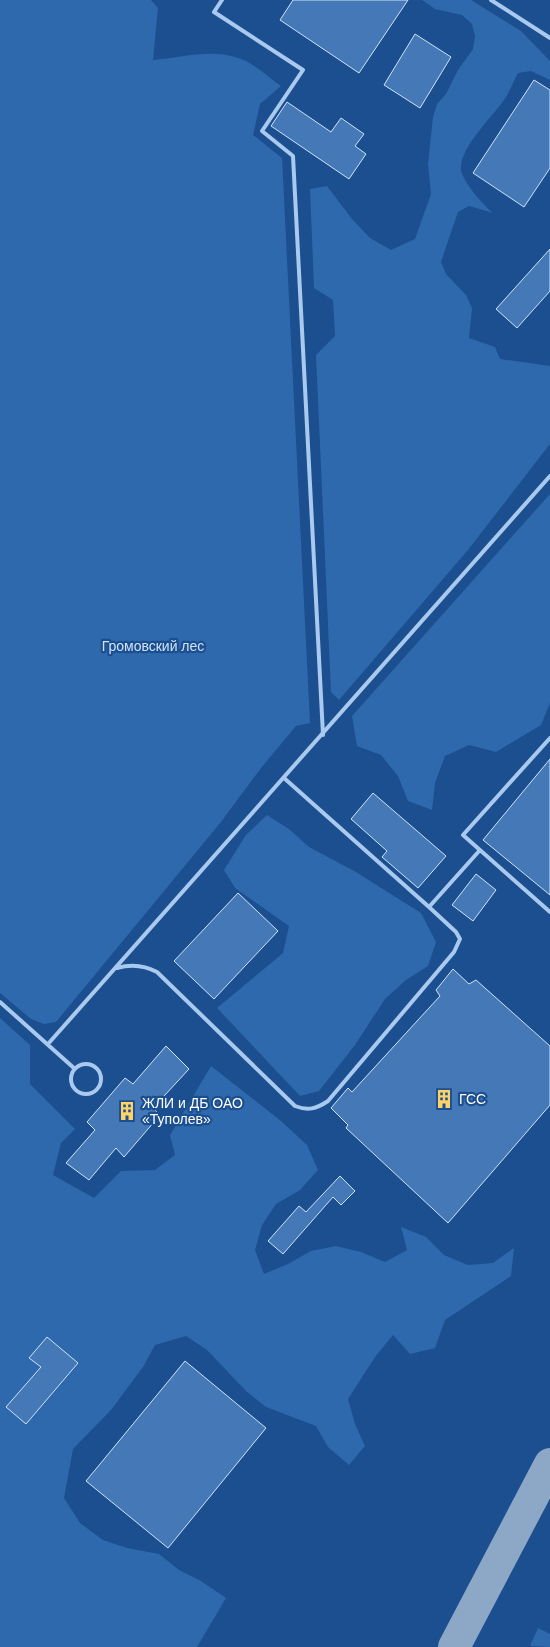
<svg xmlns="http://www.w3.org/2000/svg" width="550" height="1647" font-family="Helvetica,sans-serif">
  <rect width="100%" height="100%" fill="#1b4f8f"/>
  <!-- green -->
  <path fill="#2e69ad" d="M0,0H151L158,8L153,60C179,58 209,49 235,57C252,61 267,76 281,86L260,104L253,135L282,158L310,723L296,726L261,768L221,822L56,1022L44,1024L31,1019L0,993Z
    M422,0H471L521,31L550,61V80L531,71L518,73C514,81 510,90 506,97C494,116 459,147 461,170C463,182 484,206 493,213L469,206L458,212L441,262L446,274L466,295L472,308L469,338L495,347L500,359L550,366V444L468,550L339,700L331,692L316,355L335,336L333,300L314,288L310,189L327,186L352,219L370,238L391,250L415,239L431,194L428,164L433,117L437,104L446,94L458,70L473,49L475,36L472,24L462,15L435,9Z
    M550,494V703L541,725L496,752L469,745L445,756L435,783L432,810L408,801L398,776L381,755L357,746L352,716Z
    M267,815L289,829L309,847L356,872L421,913L436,942L428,966L406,980L385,999L355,1045L319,1091L300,1096L217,1008L283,953L289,926L235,888L224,870L246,835Z
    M0,1018L30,1045V1084L75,1129L61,1143L53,1175L94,1198L121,1171L155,1170L175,1155L170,1135L211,1066L281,1121L307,1145L318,1170L300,1190L276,1204L262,1225L255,1250L264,1274L288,1264L311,1251L336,1246L361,1252L385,1262L407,1250L401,1227L426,1237L444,1255L468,1265L493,1263L514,1248L511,1276L445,1320L435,1348L410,1354L393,1335L375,1357L348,1399L355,1424L365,1446L349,1465L328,1447L316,1426L266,1407L246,1391L207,1350L186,1336L155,1345L143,1367L111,1410L73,1449L64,1498L80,1523L103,1540L127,1548L159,1554L179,1570L201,1581L226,1598L197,1647H0Z
    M538,1628L550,1634V1647L530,1646Z"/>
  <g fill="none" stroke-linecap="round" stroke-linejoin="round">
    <!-- taxiway -->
    <path stroke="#8da7c7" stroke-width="32" d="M454,1647L550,1464"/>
  </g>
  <!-- building -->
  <path fill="#4478b7" stroke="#cfe3fa" d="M293,0H408L359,73L280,20Z
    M415,34L451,57L420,108L384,85Z
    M534,80L550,90V168L524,207L473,173Z
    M287,102L331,132L341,118L364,134L355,146L366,154L349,179L271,126Z
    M550,249V291L517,328L496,309Z
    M550,759V895L483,840Z
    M373,793L446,856L418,888L382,857L387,851L351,819Z
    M476,874L496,890L473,921L452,905Z
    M238,893L278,931L214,999L174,961Z
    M453,969L469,984L476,980L550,1046V1105L448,1223L346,1128L348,1125L331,1108L348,1088L352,1092L440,996L436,990Z
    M166,1046L189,1069L153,1108L160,1115L124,1157L116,1148L89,1180L66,1163L95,1130L87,1122L125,1078L133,1084Z
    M340,1176L355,1191L341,1205L333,1197L283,1254L268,1241L299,1206L306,1212Z
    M47,1337L78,1363L26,1424L6,1407L41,1367L29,1358Z
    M185,1361L266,1428L168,1548L86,1481Z"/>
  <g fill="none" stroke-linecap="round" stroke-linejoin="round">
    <!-- lane -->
    <path stroke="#a9c9ee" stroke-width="4" d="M222,0L214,12L303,70L262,131L293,156L323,735
      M491,0L550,38
      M550,738L463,835L550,912
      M429,907L480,850
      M117,968C131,964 144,965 157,972L295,1106C308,1111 316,1109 328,1101L454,952L460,939L456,932L429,907L284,778
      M0,1002L75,1069
      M48,1044L550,476
      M71 1079a15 15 0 1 1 30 0a15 15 0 1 1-30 0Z"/>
  </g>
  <!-- icons -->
  <defs>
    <g id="building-bare" transform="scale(1.5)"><path d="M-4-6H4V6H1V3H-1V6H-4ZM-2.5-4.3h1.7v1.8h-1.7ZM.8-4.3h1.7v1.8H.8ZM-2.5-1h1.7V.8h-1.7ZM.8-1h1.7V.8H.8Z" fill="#ffd166" stroke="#1b4f8f" stroke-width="2.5" paint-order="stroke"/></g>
  </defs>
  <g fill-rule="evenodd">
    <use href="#building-bare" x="444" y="1099"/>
    <use href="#building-bare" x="127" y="1111"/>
  </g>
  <g text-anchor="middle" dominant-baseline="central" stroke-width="4.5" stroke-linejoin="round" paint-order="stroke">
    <!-- park labels -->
    <g font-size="14" fill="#cfe3fa" stroke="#1b4f8f">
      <text x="153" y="646">Громовский лес</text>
    </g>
    <!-- poi labels -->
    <g font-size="14" fill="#fff" stroke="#1b4f8f" text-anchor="start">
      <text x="459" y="1099">ГСС</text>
      <text x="142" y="1103">ЖЛИ и ДБ ОАО<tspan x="142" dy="16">«Туполев»</tspan></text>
    </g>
  </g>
</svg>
